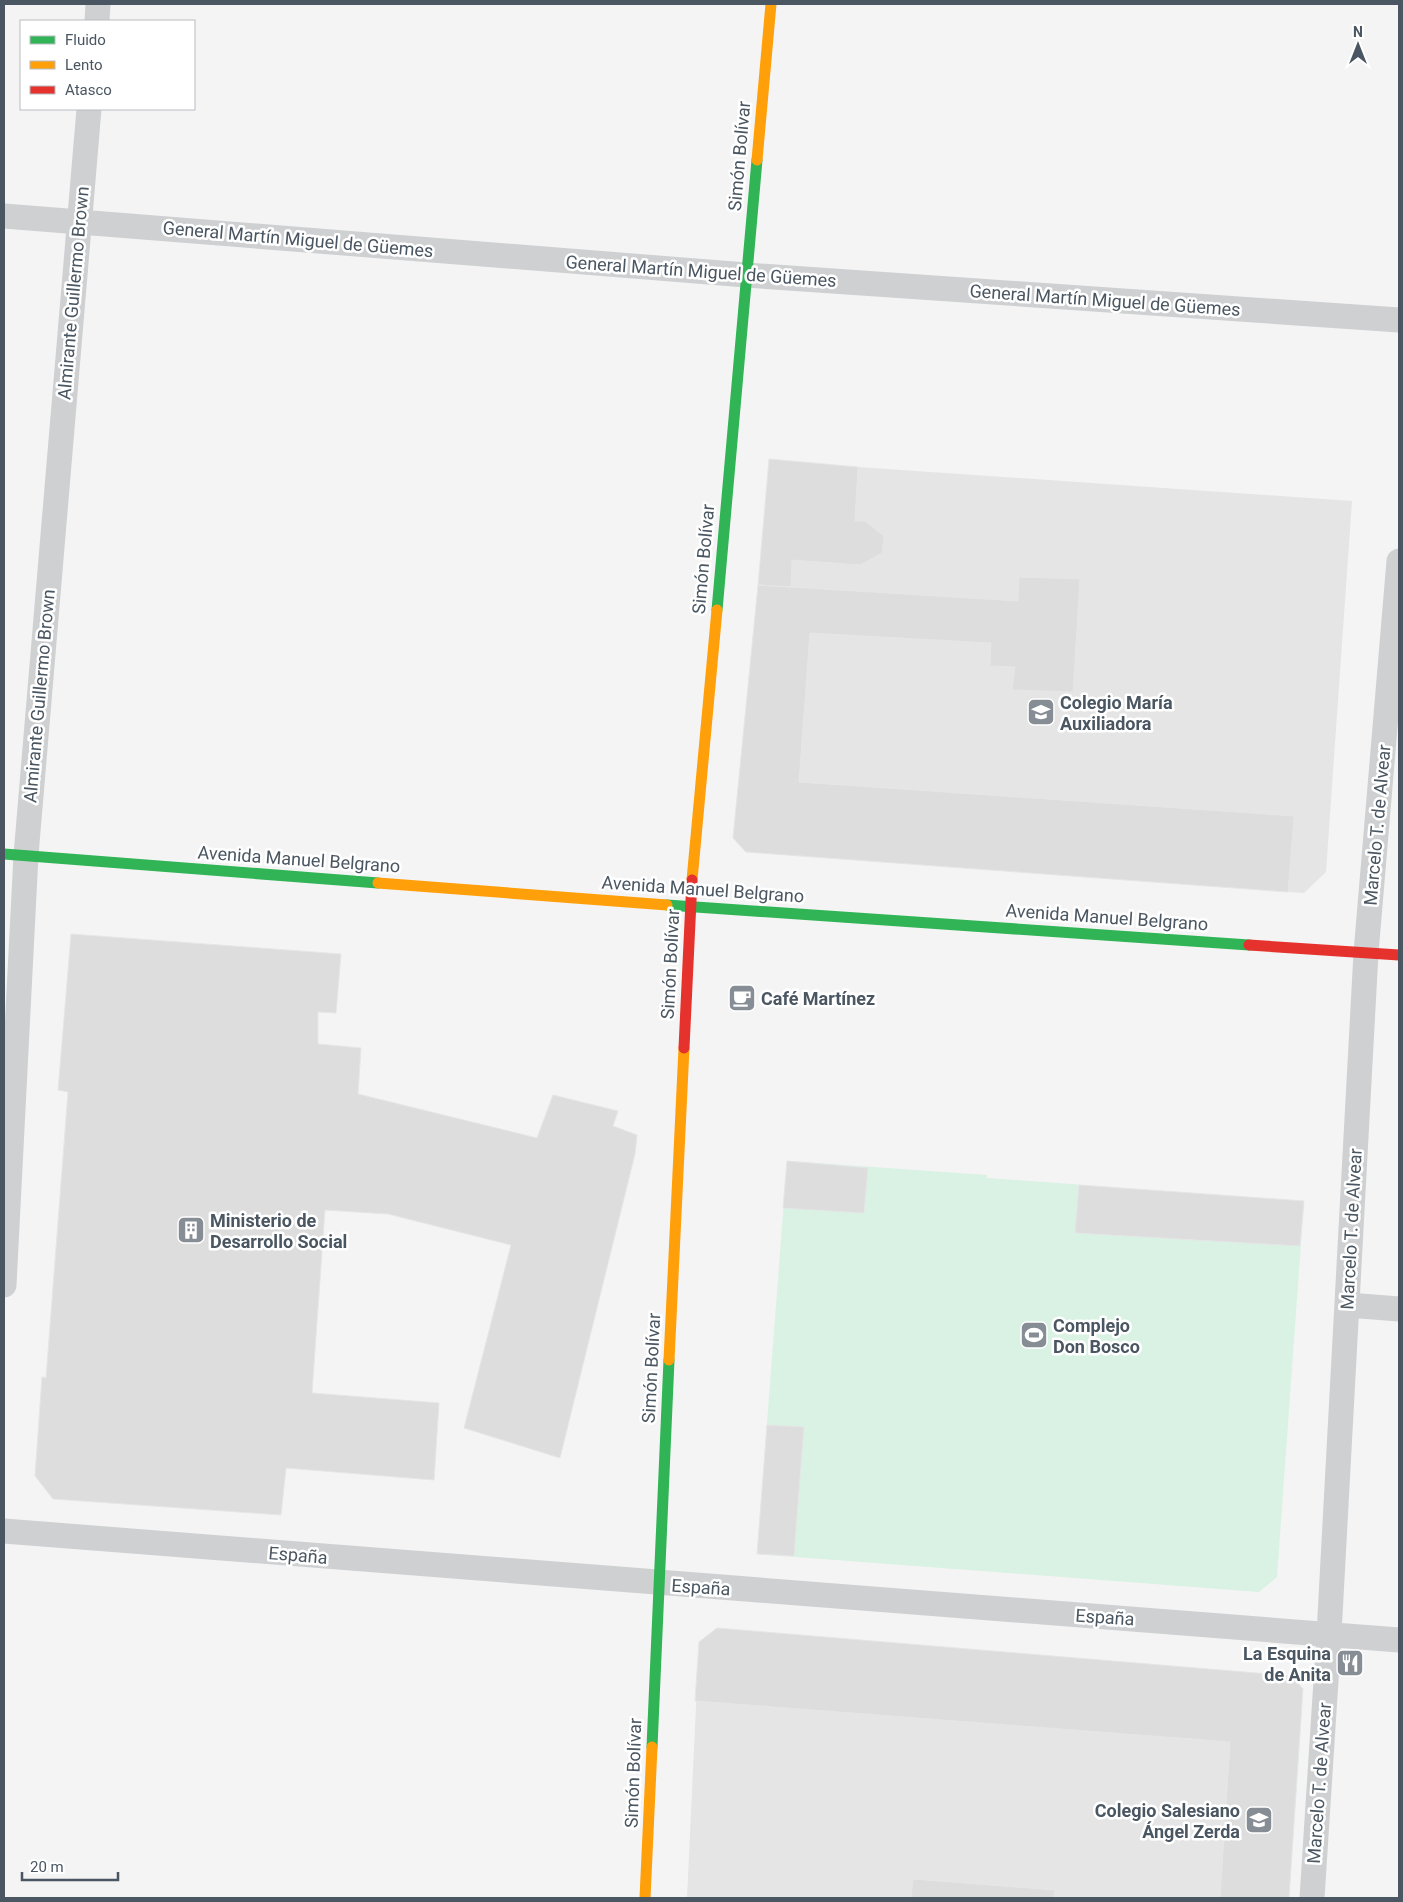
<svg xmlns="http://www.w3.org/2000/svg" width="1403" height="1902" font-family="Roboto,sans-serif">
  <rect width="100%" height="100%" fill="#f4f4f4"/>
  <!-- education -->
  <path fill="#e6e5e6" d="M858,467L1352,501L1326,872L1304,893L1288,892L746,852L733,838L758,585L791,586L792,560L860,565L882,553L884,536L865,521H855Z
    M717,1628L1292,1676L1303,1689L1289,1898H687L699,1642Z"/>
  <!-- green -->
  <path fill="#d9f2e3" d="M787,1161L987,1175V1178L1304,1201L1277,1577L1259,1592L757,1554Z"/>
  <!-- building -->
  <path fill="#ddddde" stroke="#e5e6e7" d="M769,459L858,467L855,521H865L884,536L882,553L860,565L792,560L791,587L758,585Z
    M1019,577L1080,579L1073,692L1012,690L1015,667L990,666L991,643L810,633L799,782L1294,816L1288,892L746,852L733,838L758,585L1018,601Z
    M71,934L341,954L336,1013L318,1012V1044L361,1048L358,1094L537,1138L553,1095L618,1111L613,1126L637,1135L635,1154L560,1458L464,1428L511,1245L388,1214L325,1210L312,1393L439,1403L434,1480L286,1468L281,1515L53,1499L35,1476L42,1377L46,1378L68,1092L58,1090Z
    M787,1161L868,1168L864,1213L783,1208Z
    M1079,1185L1304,1201L1300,1246L1075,1233Z
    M767,1425L804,1427L794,1556L757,1554Z
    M717,1628L1292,1676L1303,1689L1289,1898H1220L1230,1742L695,1701L699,1642Z
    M913,1879L1055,1890L1054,1898H911Z"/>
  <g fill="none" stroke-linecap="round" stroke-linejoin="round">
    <!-- street -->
    <path stroke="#ced0d2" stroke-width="25" d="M97,21L98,4
      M4,216L746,275L1399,320
      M4,1285L26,855L89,109
      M1348,1305L1399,1309
      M4,1531L1399,1640
      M1312,1898L1329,1634L1366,953L1399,561"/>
    <!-- fast -->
    <path stroke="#30b455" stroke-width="11" d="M717,610L757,160
      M4,854L378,883
      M667,905L1249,945
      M652,1747L669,1360"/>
    <!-- slow -->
    <path stroke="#ff9f0a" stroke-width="11" d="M757,160L771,4
      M692,880L717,610
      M378,883L667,905
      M669,1360L684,1048
      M645,1898L652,1747"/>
    <!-- jam -->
    <path stroke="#e5322d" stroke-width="11" d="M1249,945L1399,955
      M684,1048L692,880"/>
  </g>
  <!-- icons -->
  <defs>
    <g id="school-square" transform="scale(1.4375)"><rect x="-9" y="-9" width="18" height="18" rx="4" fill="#868d94" stroke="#fff"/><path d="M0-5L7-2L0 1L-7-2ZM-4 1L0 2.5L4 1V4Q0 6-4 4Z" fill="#fff"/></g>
    <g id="cafe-square" transform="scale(1.4375)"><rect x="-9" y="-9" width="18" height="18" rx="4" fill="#868d94" stroke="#fff"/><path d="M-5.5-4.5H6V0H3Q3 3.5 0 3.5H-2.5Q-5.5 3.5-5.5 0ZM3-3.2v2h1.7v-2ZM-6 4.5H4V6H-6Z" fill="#fff"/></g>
    <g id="building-square" transform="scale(1.4375)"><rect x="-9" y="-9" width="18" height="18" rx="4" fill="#868d94" stroke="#fff"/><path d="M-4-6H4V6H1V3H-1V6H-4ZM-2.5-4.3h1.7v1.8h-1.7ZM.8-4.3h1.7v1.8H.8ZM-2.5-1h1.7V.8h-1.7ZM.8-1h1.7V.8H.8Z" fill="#fff"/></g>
    <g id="stadium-square" transform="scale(1.4375)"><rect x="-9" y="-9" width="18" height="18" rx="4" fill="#868d94" stroke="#fff"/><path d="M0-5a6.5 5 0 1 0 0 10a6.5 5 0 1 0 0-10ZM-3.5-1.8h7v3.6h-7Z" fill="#fff"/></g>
    <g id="restaurant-square" transform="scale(1.4375)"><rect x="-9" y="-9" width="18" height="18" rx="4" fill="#868d94" stroke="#fff"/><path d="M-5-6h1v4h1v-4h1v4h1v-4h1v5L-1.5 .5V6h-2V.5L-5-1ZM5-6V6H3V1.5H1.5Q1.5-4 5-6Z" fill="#fff"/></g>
  </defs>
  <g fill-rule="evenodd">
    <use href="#school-square" x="1041" y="712"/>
    <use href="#cafe-square" x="742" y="998"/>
    <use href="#building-square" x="191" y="1230"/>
    <use href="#stadium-square" x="1034" y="1335"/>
    <use href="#restaurant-square" x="1350" y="1663"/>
    <use href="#school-square" x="1259" y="1820"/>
  </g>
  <g text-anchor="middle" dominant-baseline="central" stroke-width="5" stroke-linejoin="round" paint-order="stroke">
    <!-- street labels -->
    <g font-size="18" fill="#4a5661" stroke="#fff">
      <text transform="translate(739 156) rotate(-85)">Simón Bolívar</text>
      <text transform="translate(298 239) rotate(5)">General Martín Miguel de Güemes</text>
      <text transform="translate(701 271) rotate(4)">General Martín Miguel de Güemes</text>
      <text transform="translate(73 293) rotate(-85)">Almirante Guillermo Brown</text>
      <text transform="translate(1105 300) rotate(4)">General Martín Miguel de Güemes</text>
      <text transform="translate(703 559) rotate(-85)">Simón Bolívar</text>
      <text transform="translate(39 696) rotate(-85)">Almirante Guillermo Brown</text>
      <text transform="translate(1377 825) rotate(-85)">Marcelo T. de Alvear</text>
      <text transform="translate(299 859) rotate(4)">Avenida Manuel Belgrano</text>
      <text transform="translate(703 889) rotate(4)">Avenida Manuel Belgrano</text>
      <text transform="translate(1107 917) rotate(4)">Avenida Manuel Belgrano</text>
      <text transform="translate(670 964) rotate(-87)">Simón Bolívar</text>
      <text transform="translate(1351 1229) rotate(-87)">Marcelo T. de Alvear</text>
      <text transform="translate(651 1368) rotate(-87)">Simón Bolívar</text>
      <text transform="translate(298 1555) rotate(5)">España</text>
      <text transform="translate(701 1587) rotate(4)">España</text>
      <text transform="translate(1105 1617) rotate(4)">España</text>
      <text transform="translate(633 1773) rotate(-88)">Simón Bolívar</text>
      <text transform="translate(1319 1783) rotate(-86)">Marcelo T. de Alvear</text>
    </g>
    <!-- poi labels -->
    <g font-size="18" font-weight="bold" fill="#4a5661" stroke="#fff" text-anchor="start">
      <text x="1060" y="702">Colegio María<tspan x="1060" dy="21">Auxiliadora</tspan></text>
      <text x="761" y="998">Café Martínez</text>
      <text x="210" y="1220">Ministerio de<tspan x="210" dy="21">Desarrollo Social</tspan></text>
      <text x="1053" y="1325">Complejo<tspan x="1053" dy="21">Don Bosco</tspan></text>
      <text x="1331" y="1653" text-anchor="end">La Esquina<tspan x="1331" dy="21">de Anita</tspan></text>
      <text x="1240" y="1810" text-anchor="end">Colegio Salesiano<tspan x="1240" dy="21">Ángel Zerda</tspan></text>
    </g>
  </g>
  <!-- border -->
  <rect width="1403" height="1902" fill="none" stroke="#4a5661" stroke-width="10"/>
  <!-- legend -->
  <rect x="20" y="20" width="175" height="90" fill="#ffffff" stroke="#b7bbc0"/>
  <rect x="30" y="36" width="25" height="8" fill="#30b455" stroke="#b7bbc0"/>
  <text x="65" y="45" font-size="15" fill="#4a5661">Fluido</text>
  <rect x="30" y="61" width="25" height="8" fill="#ff9f0a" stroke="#b7bbc0"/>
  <text x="65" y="70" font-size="15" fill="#4a5661">Lento</text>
  <rect x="30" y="86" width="25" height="8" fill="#e5322d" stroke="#b7bbc0"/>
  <text x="65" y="95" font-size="15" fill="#4a5661">Atasco</text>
  <!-- north arrow -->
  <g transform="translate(1358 45)" stroke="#ffffff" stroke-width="4" paint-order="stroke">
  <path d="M0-4L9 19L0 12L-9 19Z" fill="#4a5661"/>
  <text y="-8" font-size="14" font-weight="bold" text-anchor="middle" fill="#4a5661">N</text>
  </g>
  <!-- scale -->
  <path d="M22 1872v8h96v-8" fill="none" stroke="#4a5661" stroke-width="2.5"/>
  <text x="30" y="1872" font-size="15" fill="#4a5661" stroke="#ffffff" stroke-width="4" paint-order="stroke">20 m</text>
</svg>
